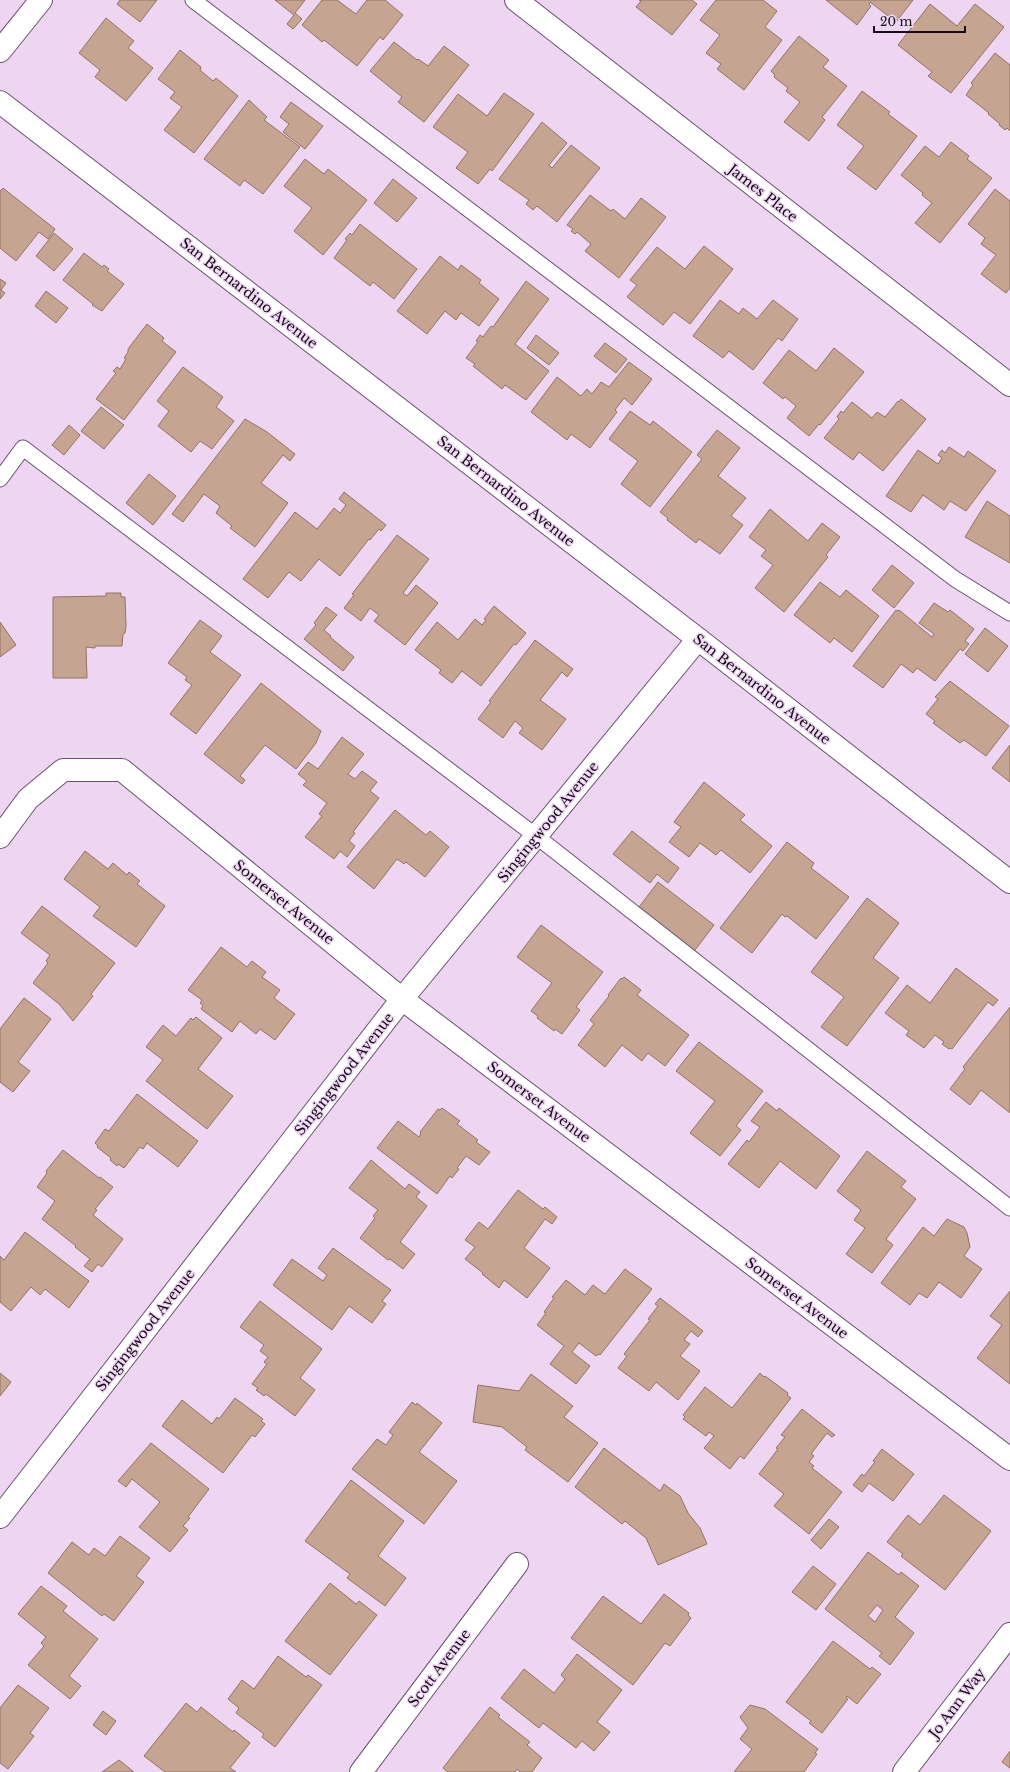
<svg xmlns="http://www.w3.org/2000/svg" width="1010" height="1772" font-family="'Libre Baskerville',serif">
  <rect width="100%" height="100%" fill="#eed6f3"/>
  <!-- building -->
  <path fill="#c5a492" stroke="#937362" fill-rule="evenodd" d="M120,0H157L140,22L117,4Z
    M275,0H305L295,13L302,19L293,29L287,24L294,15Z
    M322,0H337L356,14L367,0H385L403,15L383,40L380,37L357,66L324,40L322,42L302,25Z
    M639,0H692L697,4L672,35L636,7L641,1Z
    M716,0H763L777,11L765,27L782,40L744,90L717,69L721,64L706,53L720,35L700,20Z
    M826,0H913L896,22L870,2L869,4L871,6L857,25Z
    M930,4L957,26L975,4L1004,27L951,93L928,76L932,72L898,45Z
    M106,18L134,41L128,48L153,68L126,101L95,77L100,70L79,53Z
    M799,36L829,60L823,67L847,86L822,117L825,120L809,141L784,122L800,102L786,91L788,88L774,77L775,75L771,71Z
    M394,42L417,60L418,59L428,66L444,46L469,65L424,122L398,102L402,97L370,71Z
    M180,50L201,67L200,70L213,81L216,78L238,96L194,153L164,130L182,107L170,98L175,92L158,79Z
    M995,53L1010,65V131L1007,128L1005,130L999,125L1000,124L988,114L989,113L966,95L973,85L971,83Z
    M862,91L890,112L888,114L917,136L876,190L847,168L864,146L837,125Z
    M504,93L534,114L492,171L490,169L478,184L456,168L468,152L433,127L458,94L487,116Z
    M249,100L267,117L264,120L300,147L263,194L244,180L240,186L204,159Z
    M291,102L323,126L305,149L283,132L289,124L280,117Z
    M542,122L567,143L549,165L552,168L571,145L600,168L557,222L537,206L533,210L526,204L529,200L499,179Z
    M951,142L969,156L967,159L992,178L940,243L915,223L932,203L922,195L923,193L901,175L925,146L939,157Z
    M305,159L324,174L328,169L367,200L323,255L294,231L312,208L284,186Z
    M393,179L417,198L397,222L374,203Z
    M3,188L55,229L48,239L39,232L16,261L0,248V191Z
    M995,189L1010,201V288L1006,293L981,274L996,255L981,244L985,238L968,224Z
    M590,195L611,211L613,209L625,219L641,198L666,217L619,278L585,251L591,244L577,232L575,234L571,231L573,229L567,225Z
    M360,224L417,269L394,299L373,282L370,286L334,258L347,240L345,239L350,233L352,235Z
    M54,233L73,249L54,271L36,256Z
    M704,246L733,269L690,324L674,312L663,325L627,297L637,285L630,280L657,247L685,269Z
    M84,253L102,267L104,265L109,269L107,271L124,284L102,311L92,305L93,304L63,280Z
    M440,256L458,270L461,265L481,280L479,283L499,299L479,326L461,313L456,320L445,311L427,334L397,311Z
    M0,279L6,283L1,290L5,293L0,299Z
    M526,281L549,299L515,344L549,371L526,400L505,385L502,389L473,366L475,364L466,358L478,342L476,341L480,335L483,337L491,326L493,327Z
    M46,291L68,308L56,323L35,306Z
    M720,300L739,314L743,308L757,319L773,300L798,319L782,341L778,338L753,370L729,351L723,358L693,336Z
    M147,324L164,338L162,341L176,352L124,420L96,399L116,373L113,371L117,367L120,369L126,359L124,358L128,352V349Z
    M536,335L559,353L549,365L527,348Z
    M605,343L627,359L616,373L594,356Z
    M834,348L864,372L820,425L819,424L809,436L787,418L796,406L785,397L783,399L763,383L789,350L816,371Z
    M629,362L652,379L632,405L624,398L615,410L617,412L590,448L571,434L567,440L531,412L557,377L581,396L587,389L592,394L601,382L609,387Z
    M183,367L223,397L216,407L234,421L212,449L200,441L191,452L158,426L169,411L157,401Z
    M901,399L926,419L883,471L859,452L853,460L824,438L839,419L837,417L841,411L843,413L852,402L872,418L877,412L885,417L898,401L899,402Z
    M101,407L124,425L104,449L81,431Z
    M630,411L650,425L653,421L692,452L650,507L621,484L638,461L609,439Z
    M245,419L267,432L295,454L290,461L283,455L261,483L288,503L255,547L230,528L232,526L216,513L220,506L204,494L183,522L172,514Z
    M69,425L80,435L64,455L52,445Z
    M717,430L740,448L718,476L746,498L731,516L743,525L720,554L699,539L696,543L667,520L668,518L660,512L702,459L697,455Z
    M949,447L964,457L968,451L996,471L966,511L950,501L944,510L923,495L911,512L886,496L918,450L938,464L942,458L938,455L942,450L945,453Z
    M149,474L176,496L153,525L126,503Z
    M344,492L386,525L381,531L379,529L370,540L369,539L340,576L319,559L301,581L289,572L268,598L243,579L295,512L317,529L334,508L340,513L346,505L339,499Z
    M987,501L1010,516V563L965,537Z
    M770,509L808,541L822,523L840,537L826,555L828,557L784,612L755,588L773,565L761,556L766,550L749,537Z
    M397,535L429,559L403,593L407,596L416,585L438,603L405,645L374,621L379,615L370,608L361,621L344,608L354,595L352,594Z
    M892,565L914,583L894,608L872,590Z
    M820,582L840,597L846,590L879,616L852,652L834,638L830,643L794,615Z
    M106,593H121V597H125L126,626L125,633L123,634L122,646H95V648L86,647L87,678H53V597L106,596Z
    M934,603L948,612L950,610L974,629L965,641L969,644L963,651L960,649L935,681L917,668L913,673L901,664L883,688L853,666L896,610L898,611L899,610L932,637L934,634L919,623Z
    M494,606L526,633L516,645L514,644L481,686L462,671L452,683L439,673L441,670L415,650L437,622L458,640L475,619L482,625L486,620L484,619Z
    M326,607L337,615L324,630L331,636L330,637L354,657L343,671L304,639L316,625L314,623Z
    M200,620L222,636L210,652L241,675L196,734L170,714L192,685L185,680L187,677L168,663Z
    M0,622L16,645L0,657Z
    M985,628L1008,646L988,672L965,654Z
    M535,640L573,669L567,677L562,672L540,700L566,719L542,750L519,733L523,728L515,721L503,738L478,719L491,702L489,701Z
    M950,681L1009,726L986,756L964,740L960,743L933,723L935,721L926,714L938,699L935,697Z
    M261,683L321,731L316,743L296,769L265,745L240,776L245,780L242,784L204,754Z
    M342,737L364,754L348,774L355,779L362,771L377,782L370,791L379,798L353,832L355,833L349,841L355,846L347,857L340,851L334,859L305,837L322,816L319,814L327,803L303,785L307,781L298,774L308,762L318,769Z
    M1010,745V782L992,768Z
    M704,782L745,815L740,820L772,846L750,873L721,850L716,855L700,843L689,857L669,842L681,827L674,822Z
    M395,810L426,835L430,831L449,847L425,877L406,862L404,864L397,859L374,889L347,867Z
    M632,831L679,868L668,883L657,874L650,883L613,854Z
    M787,842L814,863L811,868L849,897L816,939L787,916L785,917L782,914L752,953L720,928Z
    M85,851L108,869L113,863L127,875L129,872L140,881L137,884L165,906L136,947L93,916L100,907L64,879Z
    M658,882L714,925L692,954L636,911Z
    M867,898L899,923L873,958L899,978L847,1046L821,1027L844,997L811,972Z
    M42,906L115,963L91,994L93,996L73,1021L59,1004L33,983L48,963L46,961L50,955L21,933Z
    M541,925L603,972L576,1007L580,1010L562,1034L555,1029L554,1031L537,1018L538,1016L531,1011L552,983L517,957Z
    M221,947L247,967L252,961L266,972L262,977L280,990L274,998L295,1014L275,1040L260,1029L256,1034L240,1021L232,1032L201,1009L203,1006L200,1003L202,1000L188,990Z
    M956,968L998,1000L993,1006L988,1002L952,1049L950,1048L949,1049L942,1044L944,1042L935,1035L924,1048L906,1035L909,1031L885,1013L907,985L930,1003Z
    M624,977L641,990L637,995L689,1035L665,1066L648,1053L642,1061L622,1045L605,1067L578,1045L594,1024L590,1020L609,996L608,995L621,978L622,979Z
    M24,998L51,1019L18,1062L30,1071L13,1092L0,1082V1029Z
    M1010,1007V1113L981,1090L970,1105L950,1089L965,1069L963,1067Z
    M196,1017L222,1038L198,1069L233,1096L207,1129L146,1081L163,1060L146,1047L163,1025L176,1036L191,1018L193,1020Z
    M699,1042L763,1091L736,1126L741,1130L720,1156L690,1133L715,1101L676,1071Z
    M137,1094L198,1141L178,1167L147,1143L143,1149L140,1147L124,1168L118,1164L117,1166L110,1160L111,1158L97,1147L98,1146L95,1143L105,1129L109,1131Z
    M766,1102L777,1111L779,1108L840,1156L816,1189L780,1161L759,1188L728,1164L747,1140L749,1142L760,1127L751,1121Z
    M442,1108L460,1121L457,1124L478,1140L476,1142L490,1152L479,1165L466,1156L457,1168L459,1169L452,1178L450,1176L437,1194L377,1148L398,1121L419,1137L421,1133L420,1132L438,1109L440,1110Z
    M63,1150L99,1178L100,1177L113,1187L95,1209L97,1210L93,1215L123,1239L102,1267L98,1264L92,1272L84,1266L90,1259L75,1247L76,1246L42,1219L55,1201L37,1187L47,1173L46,1171Z
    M867,1151L906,1181L901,1187L916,1199L886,1239L893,1245L872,1273L846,1254L865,1228L854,1220L861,1210L837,1191Z
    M371,1160L405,1189L409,1184L420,1192L416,1197L427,1206L400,1242L415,1254L403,1269L390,1259L388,1260L360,1238L375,1218L373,1216L378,1210L349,1188Z
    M518,1190L543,1209L545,1207L557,1217L552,1224L545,1219L524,1248L550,1268L527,1298L504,1280L499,1288L482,1274L483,1273L465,1259L475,1247L465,1240L479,1222L488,1229Z
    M947,1219L964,1227L967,1233L970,1247L964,1256L982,1269L961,1298L939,1282L927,1298L919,1293L910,1305L881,1283L923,1227L934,1236Z
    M25,1232L89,1281L69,1308L45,1289L40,1295L31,1287L11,1311L0,1302V1256L4,1260Z
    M333,1248L391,1290L382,1301L386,1304L372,1323L349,1306L332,1330L273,1285L292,1259L323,1281L327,1275L318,1268Z
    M625,1269L652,1289L600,1355L599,1354L596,1356L579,1343L572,1352L590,1366L576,1384L550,1364L564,1346L537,1325L546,1313L544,1312L554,1298L552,1297L566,1280L585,1295L593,1285L605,1294Z
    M1010,1291V1384L977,1358L1002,1325L990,1316Z
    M660,1298L703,1331L698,1337L691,1331L684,1340L690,1344L680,1356L700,1371L678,1400L656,1382L649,1391L618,1368L627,1356L624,1354L650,1320L648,1319L658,1306L655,1304Z
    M260,1301L322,1349L300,1378L315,1390L295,1416L266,1394L264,1396L256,1390L258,1388L252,1384L267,1364L264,1362L268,1357L260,1351L264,1345L240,1327Z
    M0,1373L11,1382L0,1396Z
    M760,1373L764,1377L765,1376L788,1393L787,1395L791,1398L744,1459L740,1456L730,1469L704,1448L714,1436L709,1432L706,1436L683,1419L685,1417L683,1415L705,1387L732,1408Z
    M531,1374L573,1406L564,1417L598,1443L568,1482L525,1450L527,1447L502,1427L473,1422L478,1385L519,1391Z
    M235,1398L263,1419L261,1421L265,1424L255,1437L252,1435L223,1473L162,1426L182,1400L212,1424L217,1417L219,1419Z
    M412,1402L416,1405L417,1403L442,1423L419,1452L457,1481L424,1524L352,1469L377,1439L386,1445L393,1435L389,1432Z
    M802,1409L835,1435L832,1437L827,1433L811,1454L814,1456L809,1462L814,1466L812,1468L842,1492L809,1534L774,1506L784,1494L759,1474L778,1449L776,1448L785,1437L781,1435Z
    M151,1443L209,1489L188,1517L190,1518L183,1526L188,1530L170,1552L139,1527L160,1502L132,1479L126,1487L118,1481Z
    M604,1448L660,1491L664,1484L680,1496L688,1513L700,1528L707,1544L658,1565L646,1538L625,1521L622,1524L575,1487Z
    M882,1449L914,1474L893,1501L869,1483L862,1492L853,1485L862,1474L864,1476L875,1462L873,1461Z
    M351,1480L404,1521L378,1556L406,1578L385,1606L347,1578L350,1574L305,1541Z
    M944,1495L991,1531L945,1590L901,1556L903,1554L887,1542L908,1515L920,1525Z
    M829,1519L839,1527L821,1549L811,1540Z
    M120,1536L150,1558L136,1576L144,1582L114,1621L104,1614L102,1616L48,1573L72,1542L89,1555L94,1548L105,1556Z
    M868,1552L899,1575L901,1572L919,1586L895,1617L914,1633L890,1665L879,1656L882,1653L825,1609ZM877,1605L883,1610L875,1622L868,1616Z
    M813,1566L836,1584L816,1610L792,1592Z
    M330,1583L356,1604L359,1601L377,1615L330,1675L285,1641Z
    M41,1586L67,1606L63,1611L98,1639L69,1676L81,1686L70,1699L28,1665L44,1646L41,1643L46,1637L18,1614Z
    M664,1594L689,1613L688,1615L691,1618L670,1646L665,1643L633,1685L571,1638L603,1596L641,1624Z
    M833,1641L870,1669L872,1667L881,1674L857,1704L847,1696L846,1698L848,1699L822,1733L809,1723L811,1721L786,1702Z
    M577,1654L622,1690L597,1722L610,1732L594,1751L582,1741L576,1748L543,1723L539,1728L501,1698L524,1669L554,1693L565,1679L561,1675Z
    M278,1656L306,1677L308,1675L322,1685L275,1747L262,1737L264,1734L236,1713L239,1708L228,1699L242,1680L254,1689Z
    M18,1685L49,1708L30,1733L34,1736L8,1769L0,1763V1708Z
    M186,1703L197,1712L201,1707L233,1732L234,1730L250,1743L230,1768L236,1772H165L144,1756Z
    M750,1705L765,1709L818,1749L815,1753L817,1754L804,1772H734L752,1749L740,1739L748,1728L740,1717Z
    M490,1707L500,1715L498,1717L530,1742L527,1745L542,1758L532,1772H520L517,1769L515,1772H448L443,1768Z
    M103,1711L116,1721L106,1735L93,1725Z
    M1010,1751V1768L1002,1762Z
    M119,1760L134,1772H102Z"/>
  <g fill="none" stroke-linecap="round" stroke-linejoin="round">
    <!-- service casing -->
    <g stroke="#68536c" stroke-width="17">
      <path id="service" d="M193,0L955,579L1010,613
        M0,479L23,448L536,836L1010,1208"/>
    </g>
    <!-- minor casing -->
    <g stroke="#68536c" stroke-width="24">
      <path id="minor" d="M516,0L1010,385
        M0,837L28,799L63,770H122L402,999L1010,1459
        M0,1517L402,999L698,639
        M361,1772L517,1564
        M904,1772L1010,1634"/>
    </g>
    <!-- secondary casing -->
    <g stroke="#68536c" stroke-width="24">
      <path id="secondary" d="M0,51L41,0
        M0,102L698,639L1010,882"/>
    </g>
    <!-- service -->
    <use href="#service" stroke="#fff" stroke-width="15"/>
    <!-- minor -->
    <use href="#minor" stroke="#fff" stroke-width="22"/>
    <!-- secondary -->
    <use href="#secondary" stroke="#fff" stroke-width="22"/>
  </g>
  <g text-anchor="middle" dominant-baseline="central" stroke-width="3" stroke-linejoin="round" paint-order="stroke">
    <!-- street labels -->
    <g font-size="14" fill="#130b15" stroke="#eed6f3">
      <text transform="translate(763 193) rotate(38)">James Place</text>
      <text transform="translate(249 293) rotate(38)">San Bernardino Avenue</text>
      <text transform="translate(506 491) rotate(38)">San Bernardino Avenue</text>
      <text transform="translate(762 689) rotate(38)">San Bernardino Avenue</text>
      <text transform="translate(548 822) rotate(-51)">Singingwood Avenue</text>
      <text transform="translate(284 902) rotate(39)">Somerset Avenue</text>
      <text transform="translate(344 1074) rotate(-52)">Singingwood Avenue</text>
      <text transform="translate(539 1102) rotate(37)">Somerset Avenue</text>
      <text transform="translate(797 1298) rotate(37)">Somerset Avenue</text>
      <text transform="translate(145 1330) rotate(-52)">Singingwood Avenue</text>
      <text transform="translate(439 1668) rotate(-53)">Scott Avenue</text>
      <text transform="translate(957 1703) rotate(-53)">Jo Ann Way</text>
    </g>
  </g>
  <!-- scale -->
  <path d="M874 26v6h91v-6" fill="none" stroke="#130b15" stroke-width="2"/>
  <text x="880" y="26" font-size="12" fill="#130b15" stroke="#eed6f3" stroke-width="3" paint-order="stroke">20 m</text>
</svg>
